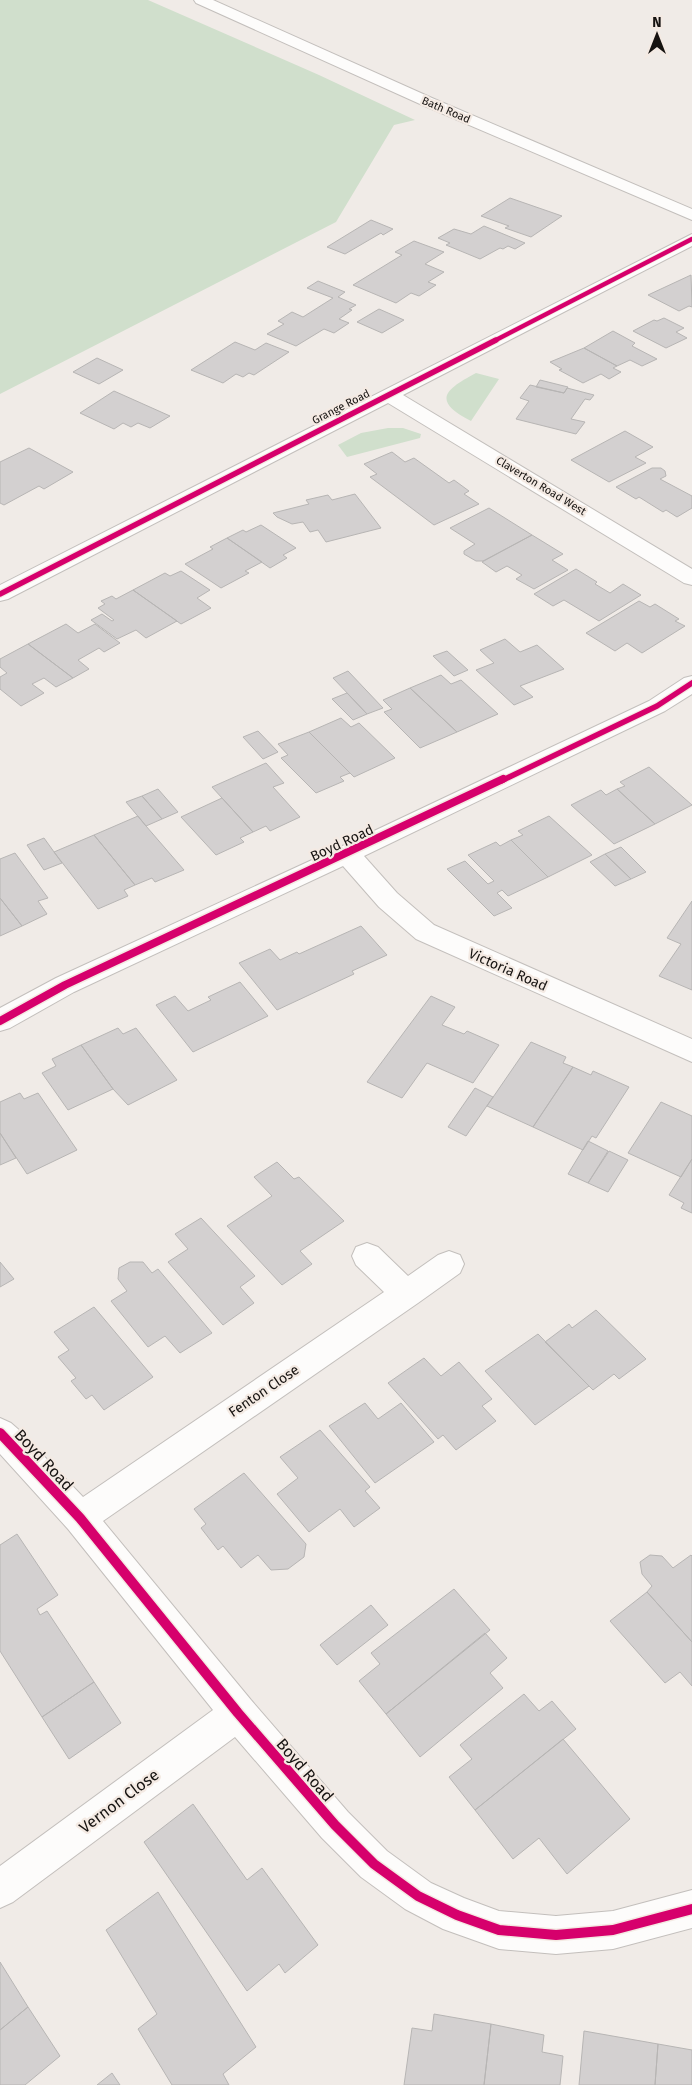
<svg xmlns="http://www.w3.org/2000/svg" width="692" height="2085" font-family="'Fira Sans',sans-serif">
  <rect width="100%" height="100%" fill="#f0ebe7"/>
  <!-- green -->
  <path fill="#d0dfcc" d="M0,0H148L319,75L415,120L394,125L336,222L0,394Z
    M476,373L499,379L471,421C432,401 444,390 476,373Z
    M388,428H403L421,434L420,438L347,457L338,445L361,433Z"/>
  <!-- building -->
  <path fill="#d3d0d0" stroke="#b7b5b4" d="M510,198L562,216L531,237L505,228L509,226L481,216Z
    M371,220L393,229L383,235L381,233L345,254L327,247Z
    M484,226L525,243L515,249L508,246L503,249L500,248L480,259L446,245L450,243L438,238L454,229L471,234Z
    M414,241L444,252L425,264L444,272L428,282L436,285L419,296L411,293L396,303L353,285L402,255L395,252Z
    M691,275L692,307L689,306L679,311L648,295Z
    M318,281L345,292L338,297L356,305L349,309L352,310L339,319L349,323L334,333L324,329L296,346L267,334L284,324L278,321L292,312L303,317L333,298L307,288Z
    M379,309L404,320L382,333L357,322Z
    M664,318L684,328L676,332L687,338L666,348L633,331L654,320L657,321Z
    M613,331L635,343L632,346L657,359L642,366L630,360L617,366L584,348Z
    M235,342L255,350L266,343L289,352L254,375L249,373L243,377L236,374L223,383L191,370Z
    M584,348L617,366L613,368L621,372L609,379L601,374L583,383L559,370L562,369L550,362Z
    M97,358L123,370L99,384L73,372Z
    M540,380L568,387L564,393L536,387Z
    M530,385L564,393L567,388L594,395L590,400L585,399L571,419L585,422L576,434L516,419L529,401L520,398Z
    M114,391L170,416L150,428L138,423L131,427L123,423L114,429L80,413Z
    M625,431L653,447L635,457L646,463L609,482L571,460Z
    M29,448L73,472L44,489L39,486L4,505L0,503V462Z
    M392,452L405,462L414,458L449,483L454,480L469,491L464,494L479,504L434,525L370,477L377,474L364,464Z
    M652,468H661L665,471L666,476L660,479L692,496V508L677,517L666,510L663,512L639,497L636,499L616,487Z
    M355,494L381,528L326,542L318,530L310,532L303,522L292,524L277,517L273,513L309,504L306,500L328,495L332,500Z
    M489,508L532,535L483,561H476L464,554V551L475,544L450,528Z
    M261,525L296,548L283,555L287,558L270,568L227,538L243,530L246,532Z
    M532,535L563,554L552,560L568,570L534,589L516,579L522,575L507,566L496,572L482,562Z
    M227,538L262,562L245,571L249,573L221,588L185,564L213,549L210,547Z
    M576,569L597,582L595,584L610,593L623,584L641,595L599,621L564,600L553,606L534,594Z
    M181,571L210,590L197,598L211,608L181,624L133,590L165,573L170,576Z
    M133,590L177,621L146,638L136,630L117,639L91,620L102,614L112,621L114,620L98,608L105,604L101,601L112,596L116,599Z
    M639,601L650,607L655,604L679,619L675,621L685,626L642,653L627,643L615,651L586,633Z
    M66,624L78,633L95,624L120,643L104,652L99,648L78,660L89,669L73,678L28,644Z
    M505,639L520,652L537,645L564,669L520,686L533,697L514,705L476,670L494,663L480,650Z
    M28,644L73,678L56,687L44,678L32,684L44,693L21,706L0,689V677L7,673L0,667V659Z
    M447,651L468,670L454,676L433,656Z
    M348,671L383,708L367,714L333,678Z
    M441,675L451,684L461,680L498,714L457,732L410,688Z
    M410,688L457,732L420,748L384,712L392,709L383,700Z
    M347,693L367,714L353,720L332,699Z
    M341,718L351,727L359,723L395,758L354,777L309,732Z
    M258,731L278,752L263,759L243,737Z
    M309,732L350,773L340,777L344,781L316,793L281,758L288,755L278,744Z
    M266,763L284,783L273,787L300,817L270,831L266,826L253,832L212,787Z
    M649,767L692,805L655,824L617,789L625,786L620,782Z
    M158,789L178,812L162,819L142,796Z
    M617,789L655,824L614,844L571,805L601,790L606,795Z
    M142,796L162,819L146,826L126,802Z
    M222,798L253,832L240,838L244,842L216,855L181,817Z
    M138,816L146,826L184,870L155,882L152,878L135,885L94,835Z
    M549,816L592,855L548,877L511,840L523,835L518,831Z
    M94,835L135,885L124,890L128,896L98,909L54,852Z
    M44,838L62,863L44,870L27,845Z
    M511,840L548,877L508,896L502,890L497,893L512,908L494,916L447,869L465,861L488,884L494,881L468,855L496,842L500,846Z
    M621,847L646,872L631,879L605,854Z
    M15,853L48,898L38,901L47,914L22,926L0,898V859Z
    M605,854L631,879L615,886L590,862Z
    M0,898L22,926L0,936Z
    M692,901V990L659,976L681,944L667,938Z
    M361,926L387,955L352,971L354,974L277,1010L239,963L270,949L280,960L297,952L299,954Z
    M240,982L268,1016L193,1052L156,1005L175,996L188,1011L211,1000L208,997Z
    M431,996L455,1007L442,1025L464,1034L467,1031L499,1045L473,1083L427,1063L402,1098L367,1082Z
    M118,1028L123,1034L136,1028L177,1080L128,1105L113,1089L81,1045Z
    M531,1042L566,1057L563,1063L573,1067L533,1127L487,1106Z
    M81,1045L113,1089L68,1110L42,1073L56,1066L52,1059Z
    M573,1067L591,1075L593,1071L629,1087L596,1138L592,1136L583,1150L533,1127Z
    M475,1088L493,1097L466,1136L448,1127Z
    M20,1093L24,1099L38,1093L77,1150L27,1174L0,1133V1102Z
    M661,1102L692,1116V1159L681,1177L628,1153Z
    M0,1133L16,1158L0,1165Z
    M588,1141L608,1151L588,1183L568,1174Z
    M609,1151L628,1160L608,1192L588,1183Z
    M692,1159V1213L681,1208L684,1203L669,1195Z
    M277,1162L294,1179L299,1177L344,1221L300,1251L312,1264L282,1285L227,1226L272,1196L254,1177Z
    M201,1218L255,1276L240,1287L254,1303L223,1325L168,1262L188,1249L175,1234Z
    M0,1262L14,1279L0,1287Z
    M130,1262H143L152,1273L158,1269L212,1333L180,1353L165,1336L148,1347L111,1301L127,1291L118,1279L119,1268Z
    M94,1307L153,1377L104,1410L92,1395L86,1399L71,1381L76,1378L58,1357L69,1350L54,1332Z
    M596,1310L646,1359L619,1379L614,1374L593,1390L545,1342L569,1324L572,1328Z
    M538,1334L589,1386L535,1425L485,1371Z
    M424,1358L441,1376L459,1362L492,1399L482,1406L496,1421L456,1450L443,1435L438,1439L388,1383Z
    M365,1403L378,1419L401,1403L434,1442L375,1483L329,1426Z
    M320,1430L370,1487L365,1491L380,1508L354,1527L340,1509L309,1532L277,1494L298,1478L280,1457Z
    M244,1473L306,1544L304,1557L288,1569L271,1570L258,1555L241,1568L223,1546L218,1550L201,1528L206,1524L194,1509Z
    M17,1534L58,1595L37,1609L40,1615L47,1611L94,1682L42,1717L0,1651V1545Z
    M650,1555L662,1556L673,1568L691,1555L692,1556V1642L647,1592L652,1586L642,1574L640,1562Z
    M454,1589L490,1630L386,1714L359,1681L380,1664L371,1653Z
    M647,1592L692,1642V1686L680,1672L665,1683L610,1621Z
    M371,1605L388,1625L337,1665L320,1645Z
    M485,1633L507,1658L490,1673L503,1688L420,1757L386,1714Z
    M94,1682L121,1723L69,1759L42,1717Z
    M524,1694L539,1711L552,1701L576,1729L475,1810L449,1777L472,1759L460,1745Z
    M563,1739L630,1819L567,1874L539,1838L513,1859L475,1810Z
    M193,1804L247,1880L262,1868L318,1945L285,1973L279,1964L247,1991L144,1842Z
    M158,1892L256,2047L223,2074L229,2085H172L138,2029L157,2014L106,1930Z
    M0,1962L28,2007L0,2030Z
    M28,2007L60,2056L25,2085H0V2030Z
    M434,2014L491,2024L484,2085H404L412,2028L432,2031Z
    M491,2024L544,2035L542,2052L563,2056L560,2085H484Z
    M584,2031L658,2044L655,2085H579Z
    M658,2044L692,2050V2085H655Z
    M112,2073L120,2085H97Z"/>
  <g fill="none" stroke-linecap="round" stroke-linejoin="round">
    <!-- minor casing -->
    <g stroke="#c3bfbc" stroke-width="2">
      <path id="minor" d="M692,234V246L403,395L692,569V585L684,583L388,403L8,599L0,601V585Z
        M692,676V694L665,711L364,856L397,893L434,925L692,1039V1062L416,939L379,907L343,866L74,992L10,1028L0,1031V1008L56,978L338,848L649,701L684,678Z
        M367,1243L378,1247L408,1276L438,1255L449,1251L460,1255L464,1264L460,1273L418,1303L103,1521L251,1700L348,1812L387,1851L431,1883L464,1898L499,1911L556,1916L613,1911L692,1890V1928L613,1949L556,1954L499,1949L443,1929L405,1909L361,1877L322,1838L235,1737L13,1902L0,1908V1866L213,1710L68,1529L0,1454V1418L11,1423L19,1430L83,1497L384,1292L356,1265L352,1256L356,1247Z"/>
    </g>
    <!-- highway casing -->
    <g stroke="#c3bfbc" stroke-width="2">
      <path id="highway" d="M194,0H213L432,98L692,209V220L420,104L196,3Z"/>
    </g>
    <!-- minor -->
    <use href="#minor" fill="#fdfcfb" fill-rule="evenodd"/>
    <!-- highway -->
    <use href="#highway" fill="#fdfcfb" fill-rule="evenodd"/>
    <!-- cycleway-far3 casing -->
    <g stroke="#f4eae3" stroke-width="6">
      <path id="cycleway-far3" d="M494,341L692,239"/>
    </g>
    <!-- cycleway-far2 casing -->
    <g stroke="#f4eae3" stroke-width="8">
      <path id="cycleway-far2" d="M0,594L496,340
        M501,781L657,706L692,683"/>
    </g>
    <!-- cycleway-far1 casing -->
    <g stroke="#f4eae3" stroke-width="11">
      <path id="cycleway-far1" d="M0,1021L65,985L503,779"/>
    </g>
    <!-- cycleway casing -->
    <g stroke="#f4eae3" stroke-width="13">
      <path id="cycleway" d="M0,1433L80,1518L238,1713L335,1825L374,1864L418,1896L457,1915L499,1930L556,1935L613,1930L692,1909"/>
    </g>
    <!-- cycleway-far3 -->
    <use href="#cycleway-far3" stroke="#d6006c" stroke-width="4.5"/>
    <!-- cycleway-far2 -->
    <use href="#cycleway-far2" stroke="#d6006c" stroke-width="5.5"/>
    <!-- cycleway-far1 -->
    <use href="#cycleway-far1" stroke="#d6006c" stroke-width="8"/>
    <!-- cycleway -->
    <use href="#cycleway" stroke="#d6006c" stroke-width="10"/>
  </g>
  <g text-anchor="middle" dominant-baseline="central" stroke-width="4.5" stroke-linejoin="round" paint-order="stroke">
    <!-- far-street labels -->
    <g font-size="11" fill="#161311" stroke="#f4eae3">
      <text transform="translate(446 110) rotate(23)">Bath Road</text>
      <text transform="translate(341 407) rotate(-27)">Grange Road</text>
      <text transform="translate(541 486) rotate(31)">Claverton Road West</text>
    </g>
    <!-- street labels -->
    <g font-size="14" fill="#161311" stroke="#f4eae3">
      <text transform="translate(342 843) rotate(-25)">Boyd Road</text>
      <text transform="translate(508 970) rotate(24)">Victoria Road</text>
      <text transform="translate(264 1391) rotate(-34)">Fenton Close</text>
    </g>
    <!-- near-street labels -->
    <g font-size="16" fill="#161311" stroke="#f4eae3">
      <text transform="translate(44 1460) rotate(47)">Boyd Road</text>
      <text transform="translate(305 1770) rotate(49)">Boyd Road</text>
      <text transform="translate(119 1801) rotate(-37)">Vernon Close</text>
    </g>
  </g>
  <!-- north arrow -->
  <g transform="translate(657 35)" stroke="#f4eae3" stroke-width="4" paint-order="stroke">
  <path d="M0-4L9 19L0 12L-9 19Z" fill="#161311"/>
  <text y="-8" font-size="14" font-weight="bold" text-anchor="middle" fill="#161311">N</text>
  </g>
</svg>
